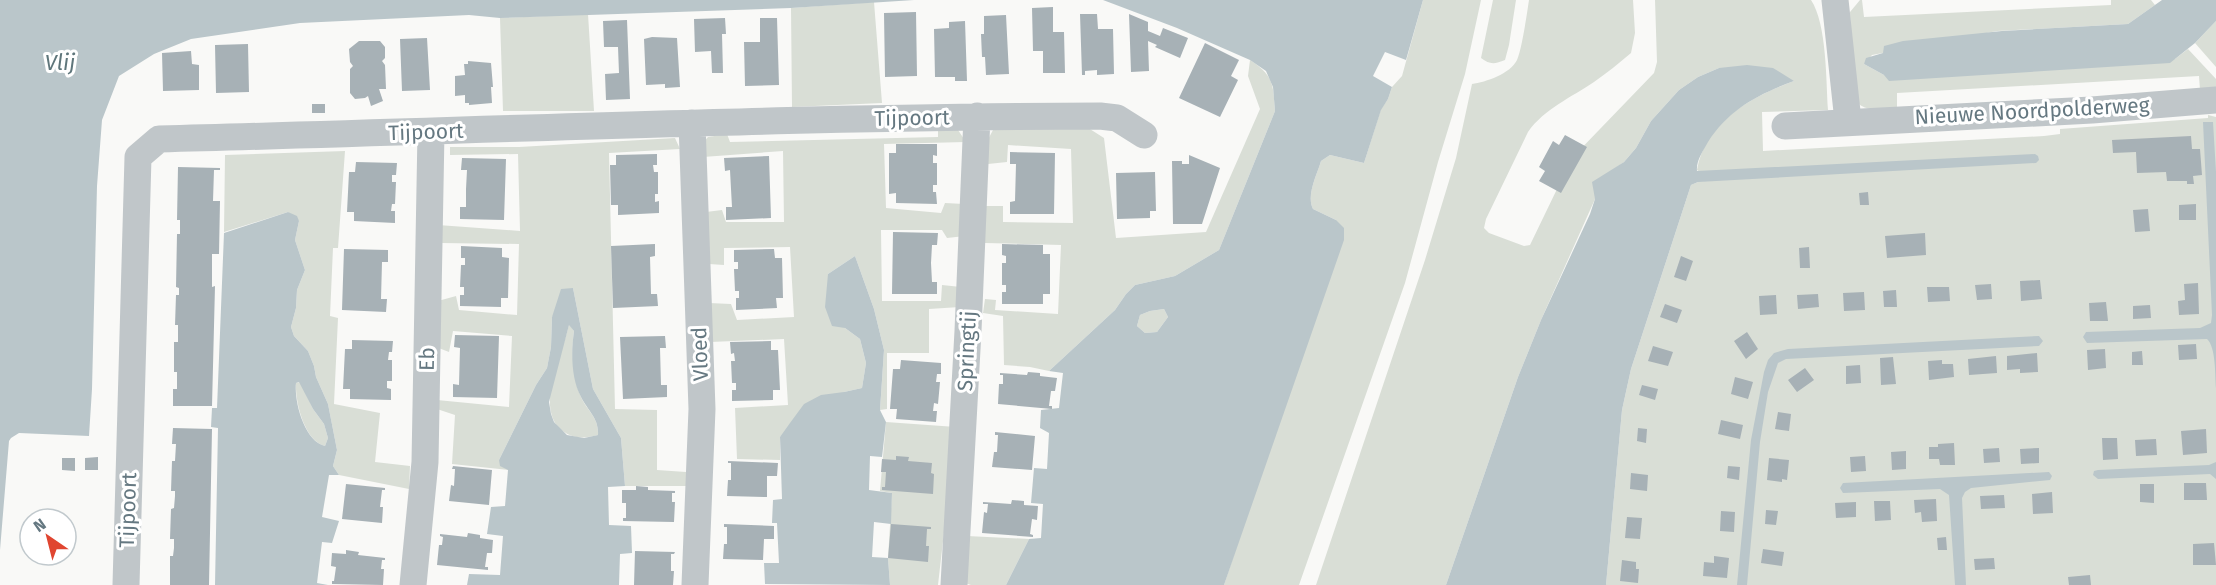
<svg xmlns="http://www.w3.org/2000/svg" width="2216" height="585" font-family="'Fira Sans',sans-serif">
  <rect width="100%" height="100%" fill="#f9f9f7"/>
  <!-- green -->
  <path fill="#d9ded6" d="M1423,0H1481L1465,74L1438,162L1405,283L1299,585H1224L1247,515L1336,220L1313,209C1306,195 1317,175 1321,161L1330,155L1364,163L1381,109L1388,99L1392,87L1402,76Z
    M1493,0H1516L1509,45L1505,60C1495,64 1490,65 1481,58Z
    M1529,0H1633L1635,33L1631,53C1619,63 1607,73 1594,82C1572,97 1544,109 1528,132L1486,219L1484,228L1489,233L1524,246L1530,245L1572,158L1654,73L1657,62L1655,0H1811C1827,24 1826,81 1828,110L1762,112L1763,151L2044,136L2060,134V129L2208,118V115L2216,117V585H1606L1622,410L1631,369L1691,185L1698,182L1700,172L1697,170C1706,120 1752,97 1794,81L1719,68L1698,77L1679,90L1651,121L1636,148L1624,162L1610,172L1595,199L1541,320L1518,377L1446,585H1316L1425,260L1456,158L1472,84C1486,82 1510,74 1517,60C1522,49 1527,13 1529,0Z
    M1860,0H1862L1864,17L2111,5V0H2151L2155,5L2128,24L1997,31L1872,55L1864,64L1884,75L2175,59L2188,49L2216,79V88L2200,90L2199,76L1897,93V109C1879,109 1859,114 1852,93L1850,12Z
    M874,2L882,103L792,107L791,8Z
    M588,14L594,111H503L500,18Z
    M2216,21V67L2195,43Z
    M1250,60C1274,76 1273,84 1275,111L1219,250L1175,276L1135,285L1126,294L1115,310L1049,371L1030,367L1004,365L1003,316L983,313L985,299L996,300L995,310L1058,314L1061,245L985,243L983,206H1003V222L1073,223L1071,149L1008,145L1007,162L988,164L984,147L993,130L1082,124L1104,138L1116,238L1206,232L1260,109L1248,76Z
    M938,129L958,130L966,142L884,144L886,208L941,213L945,203L964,204L965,236L947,238L942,230H881L882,301H941L942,285L961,287L960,307L929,309V353H887V409L880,410L884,350L874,309L855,256L828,274L845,328L860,339L866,363L862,388L844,392L780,437V460L737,459L735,408L788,405L784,339L710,342L709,303L731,304L737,320L794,317L790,247L724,248V265L709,264L706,212L722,210L726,222H784L783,151L703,157L701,145L708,137L727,134L730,142L938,137Z
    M675,138L680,149L609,153L615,409L657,410V470L686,472L688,486H625L621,438L593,389L573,288L552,317L551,347L547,368L536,385L499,460L509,470L452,464L455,415L437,409V400L509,407L512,336L453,331L449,352L436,347L438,301L456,296L459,310L517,315L519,244L441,243L438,225L520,231L518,154L450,155V147H519Z
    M345,151L338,248H333L330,316L338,318L334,404L380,413L375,462L410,466L409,489L339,475L333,466L337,450L328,404L316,377L314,366L308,351L294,336L291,327L296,308L297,290L305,270L295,240L299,221L288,212L224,232L225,155Z
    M1164,309L1168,317L1157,332L1145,333L1137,326L1140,315L1150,311Z
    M569,324L574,331C571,349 573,380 581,397C587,411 599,417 598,435C583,439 571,439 559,428C536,403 563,354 569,324Z
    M300,382L313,409L324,424L328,438L325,446C304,441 295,401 296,383Z
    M886,422L956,427L938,585H890L888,558L892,493L880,491Z
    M967,536L1029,539L1006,585H971L962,582Z"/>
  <!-- water -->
  <path fill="#bac6ca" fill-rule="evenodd" d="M0,0H914L791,8L500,18L469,15L300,23L191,39L154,54L119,76L102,120L97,186L92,389L89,436L19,433L11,438L9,441L0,550Z
    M1103,0H1423L1406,60L1385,52L1373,76L1392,87L1388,99L1381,110L1364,163L1330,155L1321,161C1317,175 1306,195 1313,209L1336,220L1344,228V240L1224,585H1006L1029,539L1041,538L1043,504L1031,503L1034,468L1047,469L1049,433L1040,428L1041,410L1059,408L1063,373L1049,371L1115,310L1126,294L1135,285L1175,276L1219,250L1275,111L1273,87L1266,71L1250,60L1177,28ZM1164,309L1168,317L1157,332L1145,333L1137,326L1140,315L1150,311Z
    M2162,0H2216V21L2195,43L2170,63L1889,81L1884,75L1864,64L1866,58L1883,53L1884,46L1903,41L2002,31L2128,24Z
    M1747,65L1773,68L1794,81C1759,94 1729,109 1708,142C1703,151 1696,161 1697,171L2035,154L2038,156L2039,160L2036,163L1698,182L1691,185L1631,369L1622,410L1606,585H1446L1518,377L1541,320L1590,214L1595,199L1592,182L1624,162L1636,148L1651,121L1679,90L1698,77L1719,68Z
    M2203,122H2213L2216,172V388C2215,375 2216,347 2207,339L2087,343L2083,337L2086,332L2200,328L2211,323L2212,315Z
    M288,212L297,216L299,221L295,240L305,270L297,290L296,308L291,327L294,336L308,351L314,366L316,377L328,404L337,450L333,466L339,475H329L322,517L339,521L332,543L322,542L317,583L328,585H215L218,428L211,427L212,408H217L224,233ZM299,382L313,409L324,424L328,438L325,446C304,441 294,401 296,383Z
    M855,256L874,309L884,350L880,410L886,422L882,457L870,456L869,490L892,493L891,524L874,522L872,557L888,558L890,585L765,584L764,563H779L777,523H772L773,500L782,499L780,437L790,423L804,404L821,395L844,392L862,388L866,363L860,339L845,328L832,326L825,307L828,274Z
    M573,288L593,389L621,438L625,486L608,487L609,525L631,526L632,553L620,554L619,585H467L469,574L500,575L503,536L487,534L491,507L505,506L508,470L500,466L499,460L536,385L547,368L551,347L552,317L561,289ZM569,325L574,331C571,352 571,378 581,397C588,411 599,418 598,435L584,438L567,435L554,422L551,414L549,402Z
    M2039,336L2043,341L2039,346L1786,359L1778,363L1768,392L1760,442L1747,585H1737L1751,440L1764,372L1768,360L1774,353L1788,349Z
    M2216,462V479L2210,474L2098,479L2093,475L2094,471L2098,470L2209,465Z
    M2049,472L2052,476L2050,480L1971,488L1965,492L1962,498L1966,585H1955L1949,495L1940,489L1843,493L1840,488L1843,483Z"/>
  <!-- building -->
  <path fill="#a7b1b6" d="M1053,7V32H1064L1065,73H1043V51H1033L1032,8Z
    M916,12L917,76L885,77L884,13Z
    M1080,14H1097L1098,29H1113L1114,74L1097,75V70L1085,71V75H1082Z
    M1129,14L1148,22V31L1160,36L1163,28L1188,38L1180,58L1155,47L1157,45L1148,41L1149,71L1131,72Z
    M1006,15L1009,74L986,75L985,57H982L981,34H984V16Z
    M725,18L726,34H722L723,73H712L711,51L695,52L694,19Z
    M760,18H777L779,85L745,86L744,42H760Z
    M627,20L630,99L606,100L605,74L619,73L618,47H604L603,21Z
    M965,21L967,81H955V77H935L934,29L949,28V22Z
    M652,37L677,38L680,87L665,88V84L646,85L644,39Z
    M427,38L430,90L402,91L400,39Z
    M359,41H380L385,47V58L382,61L385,65L386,89H379L383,101L371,106L368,96L365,98L355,99L350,93V69L353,66L350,62L349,49Z
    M1205,43L1239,60L1231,76L1238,80L1220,117L1179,98Z
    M248,44L249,92L216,93L215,45Z
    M191,51L192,64L199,65V90L163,91L162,53Z
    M468,61L491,63L493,87H491L492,103L469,105V103H465V95L455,96V76L465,75L464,64H468Z
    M312,104H325V113H312Z
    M1565,135L1587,147L1561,193L1539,181L1545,171L1539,167L1553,141L1559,145Z
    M2191,136L2192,149H2200L2202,175L2193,176L2194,184H2187V181H2167L2166,172L2137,173L2136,152L2113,153L2112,140Z
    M896,144H937V156L933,155V163H937V185H933V192H936L937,204L896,203V193L889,194V153H896Z
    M1010,152L1055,153L1054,214H1010V202L1015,201L1016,164H1010Z
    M657,154V165H653L654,172H658V194H655V202L659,201V213L618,215V205H611L610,165H616V155Z
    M1189,155L1220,168L1202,224H1173L1172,161H1182V164H1189Z
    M769,156L771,218L726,220V207H732L731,189L730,170L725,171L724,158Z
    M462,158L506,159L504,220L460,219V207H466V189L467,170H461Z
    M356,162L397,163L396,175H392V182H396L395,204H392L391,211H395V223L354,221V212H347L349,172H355Z
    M178,167L220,168V170H214L213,201H220L219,254H212V287L215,286L212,406H173V389H177V372H174V342H178V325H175L176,295H179V288L176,287L177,234H180V220H177Z
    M1155,172L1156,211H1150V218L1117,219L1116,173Z
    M1868,192L1869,205H1860L1859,193Z
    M2196,204V220H2179V205Z
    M2148,209L2150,231L2135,232L2133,210Z
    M893,232L938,233L937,245H932L931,263L932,282H937V294H892Z
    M1925,233L1926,255L1887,258L1885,236Z
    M655,244V256L650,257L651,294H657L658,306L613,308L611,246Z
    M1002,244L1043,245V254H1050V294H1043V304H1002V292H1006V285H1002V263H1006V256L1002,255Z
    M461,246L502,248V257L509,258L508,298H501V307L460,306V295H464V287H460L461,265H465V258H461Z
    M1809,247L1810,268H1800L1799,248Z
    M344,249L388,250V262H382L381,299H387L386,312L342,310Z
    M774,249L775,258H782L783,298H776L777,308L736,310V298H739V291H735L734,269H738V262H734V250Z
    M1681,256L1693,261L1686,281L1674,277Z
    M2040,280L2042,299L2021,301L2020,281Z
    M2198,283L2199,314L2179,315L2178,301L2185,300L2184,284Z
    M1991,284L1992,299L1977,300L1975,285Z
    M1927,287H1949L1950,301L1928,302Z
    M1896,290L1897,307H1884L1883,291Z
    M1864,292L1865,310L1844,311L1843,293Z
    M1818,294L1819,307L1798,309L1797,295Z
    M1776,295L1777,314L1760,315L1759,296Z
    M2106,302L2108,321H2090L2089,303Z
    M1665,304L1682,310L1677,323L1660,317Z
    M2150,305L2151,318L2133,319V306Z
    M1747,332L1758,349L1746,359L1734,341Z
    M455,335L499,336L497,398L453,397V384L459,385L460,348L454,347Z
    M665,336L666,348H660L661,385H667V397L623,399L620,337Z
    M352,340L393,341L392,352H389L388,360H392V381H387V388L391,389V400L350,399V389H343L345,349H352Z
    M771,341V350H778L780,390H773V400L732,401V390H736V383H732L731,361H735L734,353L731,354L730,342Z
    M2196,344L2197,359L2179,360L2178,345Z
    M1653,346L1673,352L1668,366L1648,361Z
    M2105,349L2106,368L2088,370L2087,350Z
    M2142,351L2143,365H2132V352Z
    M2037,353L2038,372L2020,373V369L2007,370V356Z
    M1996,356L1997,373L1969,375L1968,359Z
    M1893,357L1896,384L1881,385L1880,358Z
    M901,360L941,363V374H937L936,382H940L938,404L934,403L933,411H937L936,422L896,419L897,409H890L893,369H900Z
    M1942,360V364H1953L1954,377L1929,380L1928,361Z
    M1860,365L1861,383L1846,384V366Z
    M1805,368L1814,380L1797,392L1788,380Z
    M1028,372L1040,373V376L1057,378L1055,391H1051L1049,406H1052V409L998,404L999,384H1003V375H1000V373L1027,375Z
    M1735,377L1753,382L1748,399L1731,394Z
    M1642,385L1658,389L1655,400L1639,395Z
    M1778,412L1791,414L1789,431L1775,429Z
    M1721,420L1743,425L1740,439L1718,434Z
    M173,428L212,429L209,585H170V556H173L174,548V539H170L171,509L174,508L175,496V491H171L172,461H175L176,444H172Z
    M1638,428L1647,429L1646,443L1637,441Z
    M2206,429L2207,453L2183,455L2181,431Z
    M995,432L1035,436L1032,470L992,467L994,452H997L998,435H995Z
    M2102,438H2117L2118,459L2103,460Z
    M2156,439L2157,455L2136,456L2135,440Z
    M1954,443L1955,465H1940L1939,459H1929V447H1938V444Z
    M1999,448L2000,462L1984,463L1983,449Z
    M2039,448V463L2021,464L2020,449Z
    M1906,451V469L1892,470L1891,452Z
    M896,456L909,457L908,461L932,463L931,473L934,474L933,494L882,490V487H885L886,472H881L882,459L896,460Z
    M1865,456L1866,471L1851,472L1850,457Z
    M98,457V470H85V458Z
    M62,458H75V471L62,470Z
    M1769,458L1789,460L1787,480L1782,479V482L1767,480Z
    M728,461L778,463L777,476H767V497L727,496L728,480H731V463H728Z
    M453,466L492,470L489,505L449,501L451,485L454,486L455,469H452Z
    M1728,466L1740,467L1739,480L1727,478Z
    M1631,473L1648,475L1647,491L1630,489Z
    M2184,483H2206L2207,500H2184Z
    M346,484L385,488V490H382L380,507H383L382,523L342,519Z
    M2140,484H2154V503L2140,502Z
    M636,486L648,487V490L675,491V493H672V502H675L674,522L623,521V518H626V503H622V490H636Z
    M2052,492L2053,513L2033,514L2032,494Z
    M2004,495L2005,508L1981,509L1980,496Z
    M1936,499L1937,521L1922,522L1921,512L1915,513L1914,500Z
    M1012,500L1024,501V505L1038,506L1037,520L1032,519L1030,534L1033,535V537L982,533L984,512L987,513L988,504H983V502L1011,504Z
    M1874,501H1890L1891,520L1875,521Z
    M1856,502V517L1836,518L1835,503Z
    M1766,510L1778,511L1776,525L1765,524Z
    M1721,511L1735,512L1734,532L1720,531Z
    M1627,517L1642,518L1640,539L1625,538Z
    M724,524L774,526V539H764L763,560L723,559L724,544H727V527H724Z
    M891,524L931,527V529H927L926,546H929L928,562L888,558Z
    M468,533L480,535V538L493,540L492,553H487L485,567H488V570L437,565L439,545H442L443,537L440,536V534L467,537Z
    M1946,537L1947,550H1938L1937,538Z
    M2214,543L2216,565H2193V544Z
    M1763,549L1784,552L1782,566L1761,563Z
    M346,550L359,552L358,555L385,558V560H382L381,569H384L383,585L332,584V581H334L336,567L331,566L332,553L346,554Z
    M635,551L675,552L674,554H671V571H674L673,585H634Z
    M1714,556L1729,558L1727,578L1703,576L1704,562L1714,563Z
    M1994,558L1995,569L1975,570L1974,559Z
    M1622,560L1636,562V569H1639L1638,583L1620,581Z
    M2090,575L2091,585H2069L2068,577Z"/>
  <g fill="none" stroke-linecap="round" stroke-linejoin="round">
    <!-- minor -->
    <path stroke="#c0c6c9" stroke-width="27" d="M1835,0L1848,121
      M692,123L702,409L695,585
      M1785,126L2092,110L2216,100
      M126,585L138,157L159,139C472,131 786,117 1100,116L1117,118L1144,135
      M413,585L425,462L431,132
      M954,585L968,331L977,116"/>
  </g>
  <g text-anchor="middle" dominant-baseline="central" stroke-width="6" stroke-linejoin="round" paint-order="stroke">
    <!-- street labels -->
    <g font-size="21" fill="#657881" stroke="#fff">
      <text transform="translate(2032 111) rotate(-3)">Nieuwe Noordpolderweg</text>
      <text transform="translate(912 118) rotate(-1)">Tijpoort</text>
      <text transform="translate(426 132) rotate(-2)">Tijpoort</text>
      <text transform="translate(967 351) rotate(-87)">Springtij</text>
      <text transform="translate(700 354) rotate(-92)">Vloed</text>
      <text transform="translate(427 359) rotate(-89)">Eb</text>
      <text transform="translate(128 510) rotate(-88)">Tijpoort</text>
    </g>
    <!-- water labels -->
    <g font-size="22" font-style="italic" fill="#5f767b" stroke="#fff">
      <text x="60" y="62">Vlij</text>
    </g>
  </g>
  <!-- north arrow -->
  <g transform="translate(48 537) rotate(325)"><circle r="28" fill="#ffffff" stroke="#c1c9cd" stroke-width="1.5"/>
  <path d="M0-4.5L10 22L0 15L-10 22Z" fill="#e04530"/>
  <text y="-9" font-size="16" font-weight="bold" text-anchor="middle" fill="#657881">N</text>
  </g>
</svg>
